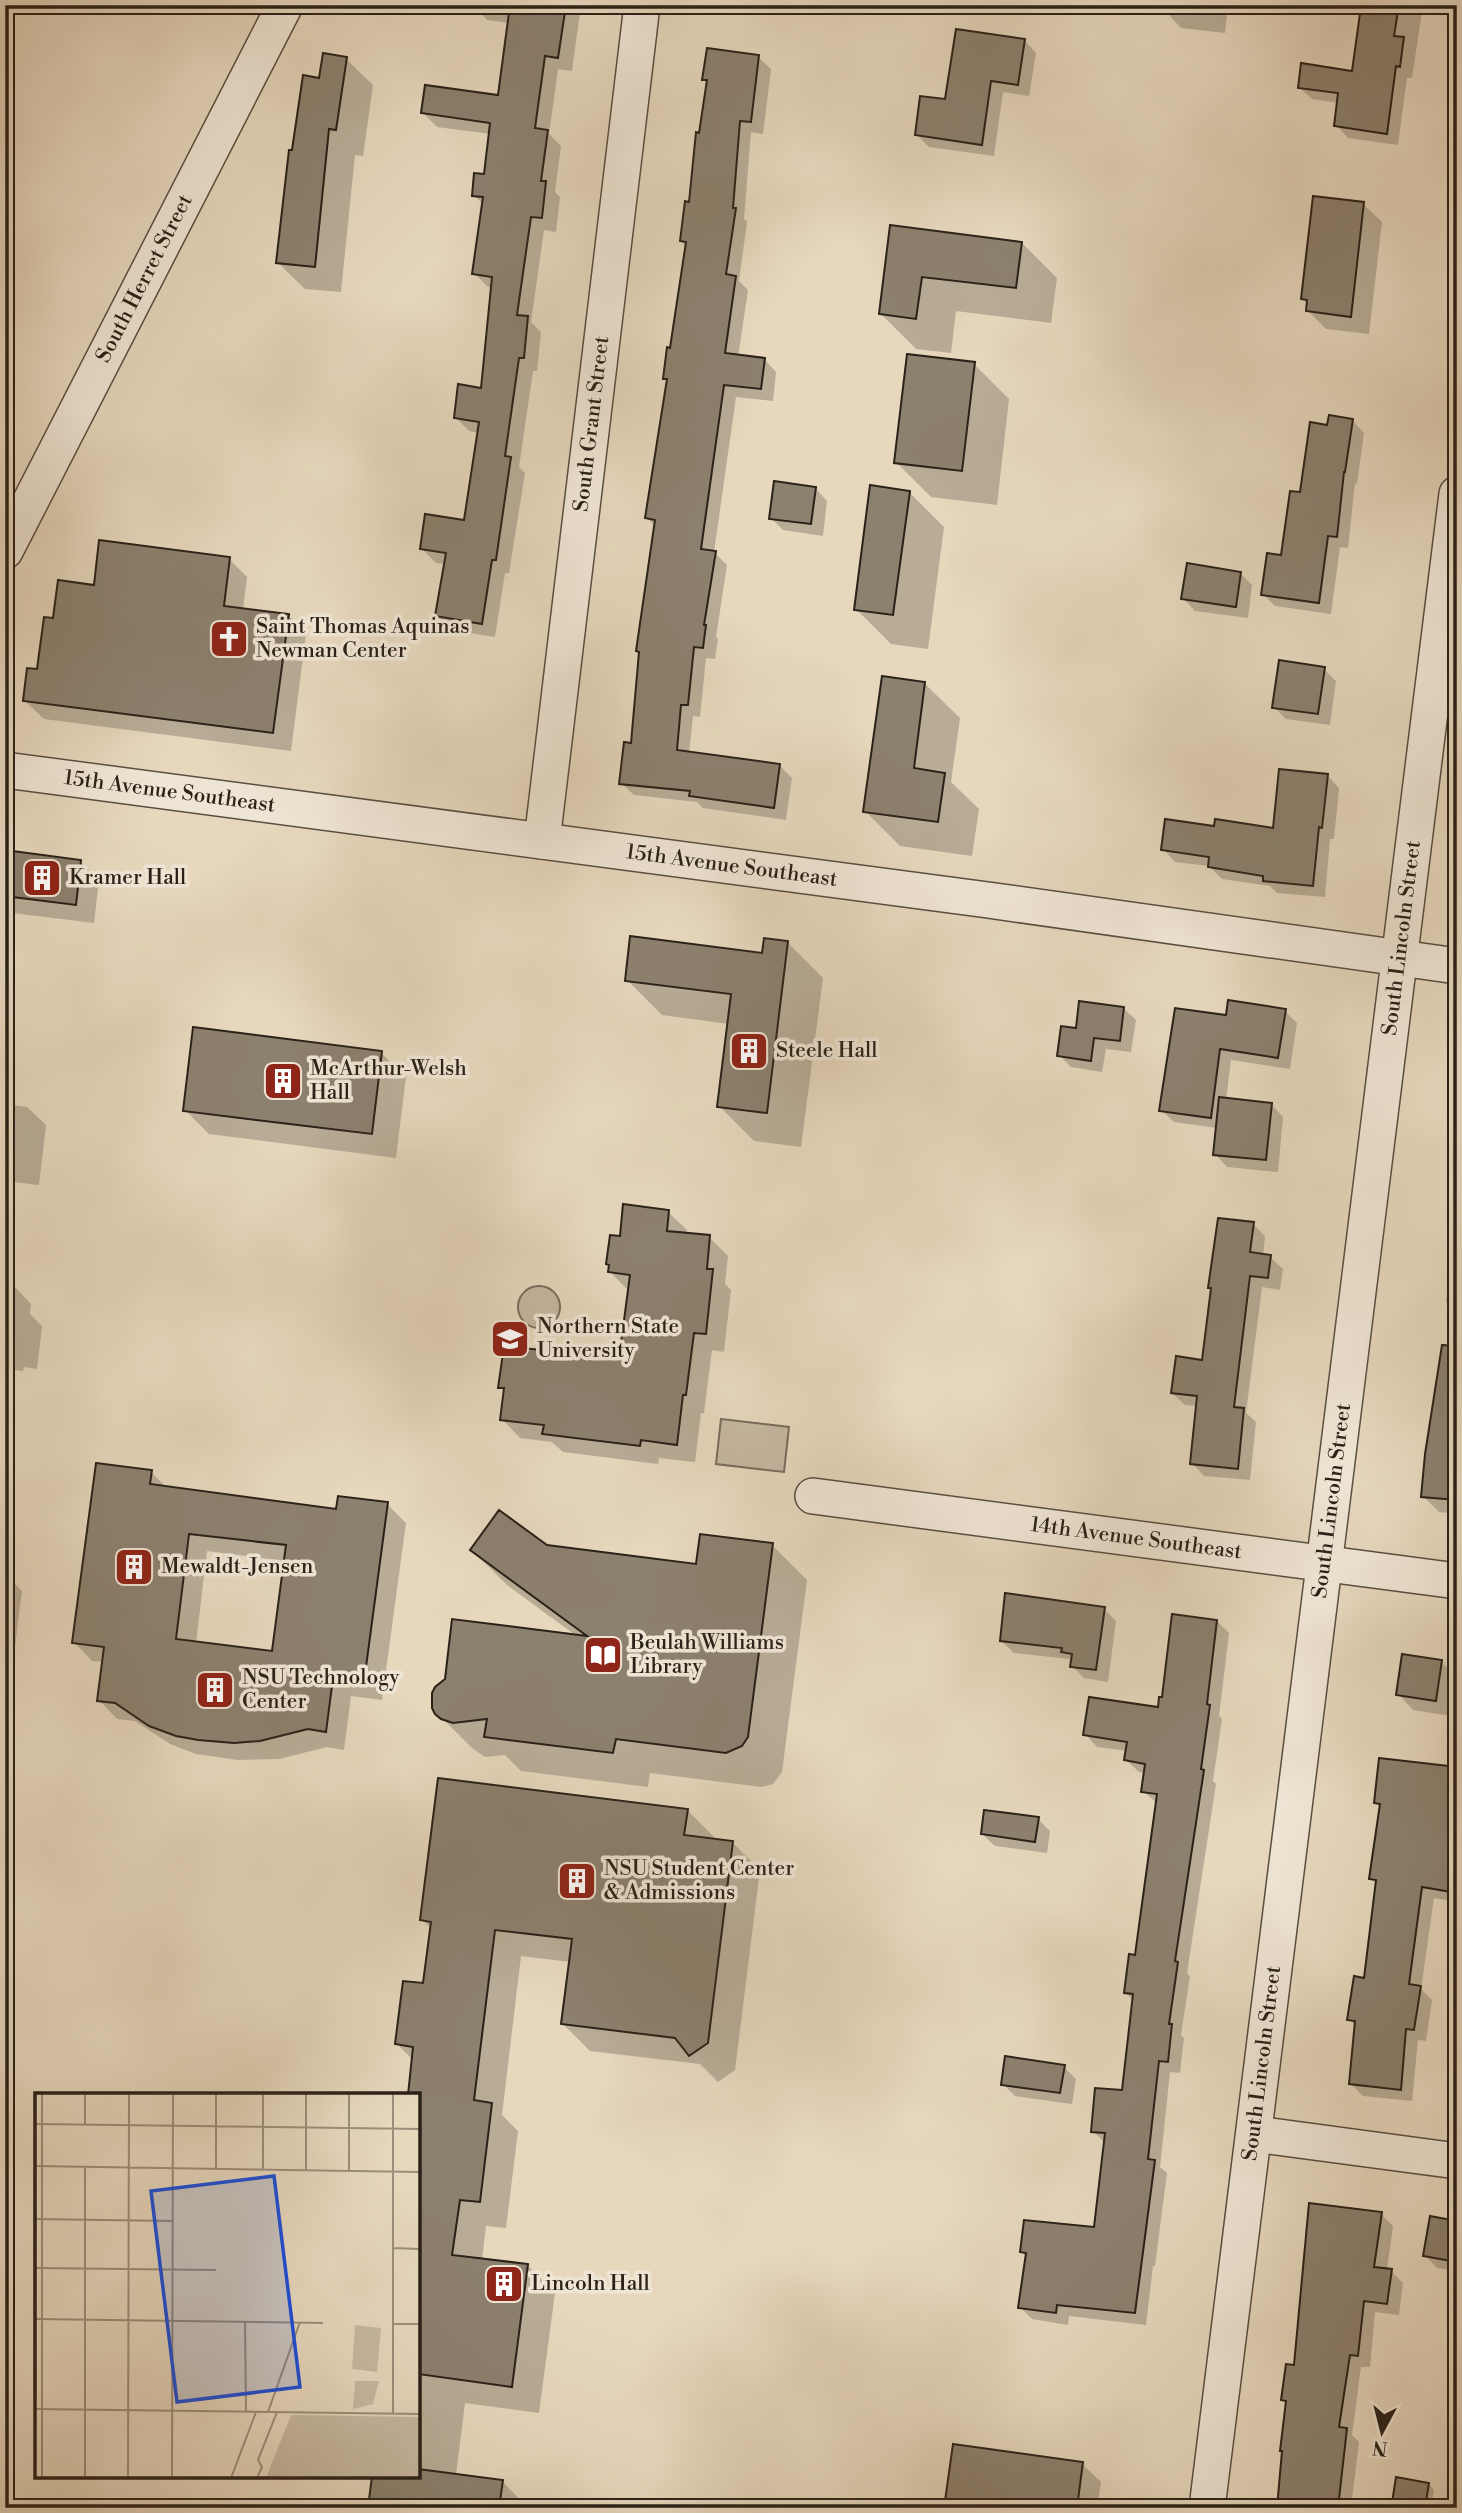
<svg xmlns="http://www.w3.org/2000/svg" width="1462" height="2513" font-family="'Libre Bodoni',serif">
  <rect width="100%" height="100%" fill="#e6d7bd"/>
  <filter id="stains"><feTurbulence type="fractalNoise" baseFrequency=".00286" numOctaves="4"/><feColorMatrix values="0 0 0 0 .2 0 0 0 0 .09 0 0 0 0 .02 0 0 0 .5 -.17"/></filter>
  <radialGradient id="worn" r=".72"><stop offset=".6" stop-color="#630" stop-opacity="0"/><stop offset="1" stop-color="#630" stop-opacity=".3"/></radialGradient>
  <!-- green -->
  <path fill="#c6b8a1" stroke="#786c5c" stroke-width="2" d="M518 1307a21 21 0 1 1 42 0a21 21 0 1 1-42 0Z
    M721,1419L789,1427L784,1472L716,1464Z"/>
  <!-- shadow -->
  <path fill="#0003" fill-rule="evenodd" d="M473,5H581L572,71L558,69L549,134L561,146L555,192L560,197L556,232L544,230L531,322L541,332L537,371H533L519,467L525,473L509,573H505L495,637L451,630L437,616L446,564L436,563L422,549L466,522L479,433L469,431L455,417L483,390L493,288L488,287L474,273L484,205L474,195L485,176L491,134L437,127L423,113L499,97L509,23L487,20Z
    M1170,5H1228L1225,33L1181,28L1169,15Z
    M1363,5H1423L1412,78H1407L1398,145L1348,138L1336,125L1339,103L1312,99L1299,87L1353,73Z
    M1024,40L1036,53L1029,96L1003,92L994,156L929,147L917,135L946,101Z
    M758,57L771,69L763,134L751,132L744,219L747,222L739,281L748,290L738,357L764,359L776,372L773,401L736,397L714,552L727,565L716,637L718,639L715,659L706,658L700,717L693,716L689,753L780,766L792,778L786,820L703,808L697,802L634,795L621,783L633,745L656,527L647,518L668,381L665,378L672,350L687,247L681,241L691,204L708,83L704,79Z
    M346,59L373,85L363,156L355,155L341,292L305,289L278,263L294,152L321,80Z
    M1363,204L1382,222L1369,334L1326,329L1307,310L1308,304L1303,299Z
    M892,227L1022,243L1057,278L1051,323L956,311L951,353L916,349L881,314Z
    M974,364L1009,399L997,505L931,497L896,462Z
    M1352,420L1364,433L1357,484L1355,483L1348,548L1340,547L1331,614L1275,606L1263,594L1282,557L1329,427Z
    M815,488L827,501L823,536L783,530L771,518Z
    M909,492L944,527L928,649L891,644L856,609Z
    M229,559L247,577L243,610L288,615L306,634L291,751L44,719L25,701L38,671L55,620L95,587Z
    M1240,573L1252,585L1248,618L1195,611L1183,598Z
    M1324,669L1336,681L1330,725L1286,719L1274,707Z
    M924,683L960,718L951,782L979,809L972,856L900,846L865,811Z
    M1327,775L1339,788L1334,839H1330L1325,897L1277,893L1270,886L1222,879L1209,866L1175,862L1163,849L1274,830Z
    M5,852L80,861L99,880L94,923L5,912Z
    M788,943L823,978L801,1147L754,1141L719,1106L729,1024L662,1015L627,980L764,955Z
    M1123,1008L1136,1020L1131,1052L1106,1049L1102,1072L1071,1067L1059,1055L1077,1030Z
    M1285,1011L1297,1023L1290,1069L1231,1060L1226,1100L1271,1104L1283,1117L1278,1172L1227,1167L1215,1154L1217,1128L1174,1122L1161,1110L1227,1017Z
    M381,1053L406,1077L396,1158L209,1134L185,1110Z
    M5,1104L27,1107L46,1125L39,1185L5,1181Z
    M668,1212L687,1230L686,1234L709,1237L728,1256L725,1284L731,1290L724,1352L712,1350L704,1413H701L695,1462L659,1458L658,1464L563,1452L552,1442L520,1438L502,1419L505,1392L500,1387L621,1360L628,1290L610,1272L621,1238Z
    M1253,1224L1265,1236L1263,1256L1270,1257L1283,1269L1280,1290L1262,1287L1246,1413L1256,1422L1250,1480L1204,1476L1192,1463L1198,1406L1185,1405L1172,1393L1204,1362Z
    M1452,1255L1457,1256V1314L1446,1302Z
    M5,1285H13L31,1304L30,1314L42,1326L37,1369L24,1367L23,1371L5,1369Z
    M1457,1360V1514L1439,1512L1423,1496Z
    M151,1472L167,1488L337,1511L387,1504L406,1523L382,1700L351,1696L344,1750L327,1747L279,1759L238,1760L196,1754L170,1744L135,1721L117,1719L99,1700L104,1662L92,1661L74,1642ZM207,1551L286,1561L274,1653L196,1643Z
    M772,1545L807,1580L782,1772L773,1784L762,1787L650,1773L648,1787L521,1771L505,1755L485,1757L472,1748L437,1713L578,1637L507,1585L472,1550L546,1547L698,1566Z
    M5,1574L22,1591L5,1725Z
    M1104,1609L1116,1621L1108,1682L1084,1678L1072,1666L1073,1661L1070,1659L1014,1653L1001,1641Z
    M1217,1621L1229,1633L1219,1716L1222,1719L1213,1781L1216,1784L1187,1973L1190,1976L1181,2035L1184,2038L1180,2073L1170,2072L1160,2167L1167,2173L1155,2266H1153L1146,2325L1069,2316L1068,2325L1032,2319L1020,2307L1027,2257L1022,2252L1095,2229L1106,2144L1093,2131L1124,2092L1134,2001L1125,1992L1136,1957L1158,1804L1143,1791L1146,1773L1139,1772L1126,1760L1128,1751L1097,1747L1085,1734L1159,1709Z
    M1441,1662L1457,1677V1717L1413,1710L1398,1694Z
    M1457,1777V1902L1434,1898L1421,1989L1432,2000L1426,2041L1418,2040L1412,2101L1363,2096L1351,2084L1356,2027L1349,2019L1365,1980L1378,1885L1371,1878L1381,1808L1376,1803Z
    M687,1810L714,1837L713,1841L733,1843L760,1870L735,2070L718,2082L700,2064L590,2051L563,2024L571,1962L521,1956L502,2115L518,2131L506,2228L486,2226L482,2260L528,2266L555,2293L539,2413L465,2403L456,2475L502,2481L528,2508H370L418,2476V2095L414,2061L397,2044L425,1985L431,1929L422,1919Z
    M1038,1819L1050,1831L1047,1853L995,1846L982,1834Z
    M1064,2067L1076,2079L1072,2104L1015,2096L1003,2084Z
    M1381,2214L1393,2226L1387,2270L1391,2271L1403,2283L1399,2315L1375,2312L1370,2367H1361L1352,2435L1359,2442L1351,2508H1279L1287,2404L1283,2399L1296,2367Z
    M1457,2222V2271L1437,2268L1425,2255Z
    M1082,2464L1101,2482L1097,2508H946Z
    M1429,2484L1434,2490L1431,2508H1399L1394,2503Z"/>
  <!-- building -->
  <path fill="#8c806e" stroke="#2a2118" stroke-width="2" fill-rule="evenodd" d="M510,5H566L558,58L545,56L535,128L548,130L541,181H546L542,218L531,217L517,315L528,316L524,358H519L505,456L511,457L496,560H492L482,624L435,616L446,553L420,549L425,514L464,520L479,422L454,418L458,384L481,388L492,277L472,274L483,197L472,196L474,173L484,174L490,123L421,113L425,85L498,95Z
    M1361,6L1398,11L1394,36L1404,37L1400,67L1396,66L1387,134L1334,126L1338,93L1298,88L1301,63L1352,71Z
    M956,29L1025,39L1018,85L991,81L982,145L915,135L920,96L945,99Z
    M707,48L759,55L751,122L740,121L733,208H736L726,274L736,276L725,353L765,358L761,389L724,385L701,549L716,551L704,625H706L703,648L694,647L688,705H681L677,750L780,764L774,808L689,796L690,791L619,784L624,742L631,743L639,652L636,651L655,520L645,518L667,379H663L667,347L670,348L686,242L680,241L685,201L689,202L696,132L699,133L707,80H702Z
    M323,53L347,57L336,130L329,129L315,267L276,263L289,150H292L303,75L319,78Z
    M1313,196L1364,202L1351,317L1306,311L1307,300L1301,299Z
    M890,225L1022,242L1016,288L922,277L916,319L879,314Z
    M907,354L975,362L962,471L894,463Z
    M1329,415L1353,419L1345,472H1344L1337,537L1328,536L1319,603L1261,595L1267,553L1281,555L1290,491L1300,492L1310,422L1327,425Z
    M774,481L816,487L811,524L769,519Z
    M870,485L910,491L893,615L854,610Z
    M99,540L230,557L224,606L289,614L273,733L23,701L27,668L37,669L44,617L53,618L58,580L94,585Z
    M1187,563L1241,572L1236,607L1181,599Z
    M1279,660L1325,667L1318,714L1272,708Z
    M882,676L925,682L914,768L945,773L938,822L863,812Z
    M1279,769L1328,774L1322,828L1319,827L1313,886L1263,881V876L1208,867L1209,857L1161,850L1165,819L1214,826L1215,819L1273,828Z
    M5,850L81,860L76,905L5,896Z
    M630,936L762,953L764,938L788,941L767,1113L717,1107L731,994L625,981Z
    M1228,1000L1286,1009L1278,1058L1220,1049L1211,1118L1159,1111L1175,1008L1226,1015Z
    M1079,1001L1124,1007L1120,1041L1094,1038L1091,1061L1057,1056L1061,1026L1076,1028Z
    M193,1027L382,1051L372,1134L183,1111Z
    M1219,1097L1272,1103L1266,1160L1213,1155Z
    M623,1204L669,1210L667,1231L710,1235L707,1269H713L706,1334L694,1333L686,1395H683L677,1445L641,1440L640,1446L542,1434L544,1425L500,1420L504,1388H498L504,1346L619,1358L630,1275L608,1272L609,1265L606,1264L610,1235L620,1236Z
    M1218,1218L1254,1222L1250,1252L1271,1255L1268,1278L1250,1276L1234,1407L1244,1408L1238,1469L1190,1464L1197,1396L1171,1393L1176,1356L1202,1360L1211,1288H1208Z
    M1442,1345L1457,1346V1500L1421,1497L1425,1454Z
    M96,1463L152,1470L150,1484L336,1509L338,1496L388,1502L364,1682L333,1678L326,1732L308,1729L260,1741L234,1743L198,1740L176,1736L149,1726L115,1703L97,1701L104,1647L72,1643ZM189,1534L286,1545L272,1651L176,1639Z
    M499,1510L547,1545L696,1564L700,1534L773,1543L748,1737L742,1746L726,1753L616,1739L613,1753L484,1737L487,1719L453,1723L441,1719L435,1714L432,1708V1693L435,1687L445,1679L452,1619L587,1636L470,1550Z
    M1005,1593L1105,1607L1096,1670L1070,1667L1072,1654L1061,1652L1062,1648L1000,1641Z
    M1172,1614L1217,1620L1207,1704L1210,1705L1201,1769L1204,1770L1175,1961L1178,1962L1169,2024H1172L1168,2062L1159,2061L1148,2159L1155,2160L1135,2313L1057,2305L1056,2313L1018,2308L1026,2253L1020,2252L1024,2220L1094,2227L1105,2133L1091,2132L1095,2088L1122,2090L1133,1994L1124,1993L1129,1954L1135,1955L1157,1794L1141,1792L1145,1764L1124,1760L1127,1742L1083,1735L1089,1697L1158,1707L1159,1697H1162Z
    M1402,1654L1442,1660L1436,1701L1396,1695Z
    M1379,1758L1457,1767V1893L1422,1887L1409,1984L1421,1986L1414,2030L1406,2029L1401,2090L1349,2084L1355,2021L1347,2020L1354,1976L1364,1978L1376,1880L1369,1879L1380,1804L1374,1803Z
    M438,1778L688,1809L684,1835L733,1841L708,2043L689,2056L675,2038L561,2024L572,1939L495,1930L474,2100L492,2103L480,2202L460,2200L452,2255L528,2264L512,2387L418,2374V2095H408L413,2047L395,2044L403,1981L423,1983L431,1922L420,1920Z
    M984,1810L1039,1817L1035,1842L981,1834Z
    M1005,2056L1065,2065L1060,2093L1001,2085Z
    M1309,2203L1382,2212L1374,2267L1392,2269L1387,2304L1364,2301L1358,2356L1350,2355L1339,2427L1347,2428L1338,2508H1277L1282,2451H1280L1286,2401L1281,2400L1286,2364L1294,2365Z
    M1430,2216L1457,2221V2262L1423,2256Z
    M953,2444L1083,2462L1077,2508H944Z
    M418,2469L503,2480L499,2508H368L372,2476H418Z
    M1396,2477L1429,2483L1425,2508L1392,2503Z"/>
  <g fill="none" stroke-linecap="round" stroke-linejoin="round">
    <!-- street casing -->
    <g stroke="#594e41" stroke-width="38">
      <g id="street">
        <path id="s1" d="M5,551L285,5"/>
        <path id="s2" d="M5,770L988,900L1457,966"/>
        <path id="s3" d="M542,841L642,5"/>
        <path id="s4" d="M813,1496L1457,1581"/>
        <path d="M1255,2134L1457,2161"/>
        <path id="s5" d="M1207,2508L1457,494"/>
      </g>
    </g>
    <!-- street -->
    <use href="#street" stroke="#efe5d4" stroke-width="35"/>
  </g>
  <!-- icons -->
  <defs>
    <g id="church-square" transform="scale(2.0125)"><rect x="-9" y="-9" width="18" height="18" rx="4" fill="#8f2418" stroke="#efe5d4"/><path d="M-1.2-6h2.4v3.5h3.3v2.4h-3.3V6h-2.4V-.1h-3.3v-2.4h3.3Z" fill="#fff"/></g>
    <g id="building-square" transform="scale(2.0125)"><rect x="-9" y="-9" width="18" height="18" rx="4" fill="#8f2418" stroke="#efe5d4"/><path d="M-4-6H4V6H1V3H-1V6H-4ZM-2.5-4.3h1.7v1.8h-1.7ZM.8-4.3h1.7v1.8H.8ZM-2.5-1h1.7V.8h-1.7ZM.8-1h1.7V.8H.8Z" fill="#fff"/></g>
    <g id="university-square" transform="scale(2.0125)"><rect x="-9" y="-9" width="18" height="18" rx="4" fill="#8f2418" stroke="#efe5d4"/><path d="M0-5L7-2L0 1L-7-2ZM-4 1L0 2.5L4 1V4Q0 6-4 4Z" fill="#fff"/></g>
    <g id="library-square" transform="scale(2.0125)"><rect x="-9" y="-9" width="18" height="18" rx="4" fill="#8f2418" stroke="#efe5d4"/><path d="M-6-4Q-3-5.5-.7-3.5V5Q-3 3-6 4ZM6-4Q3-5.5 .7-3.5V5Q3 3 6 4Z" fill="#fff"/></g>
  </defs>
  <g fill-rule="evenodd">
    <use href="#church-square" x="229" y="639"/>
    <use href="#building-square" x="42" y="878"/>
    <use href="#building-square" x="749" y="1051"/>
    <use href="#building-square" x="283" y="1081"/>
    <use href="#university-square" x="510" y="1339"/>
    <use href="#building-square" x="134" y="1567"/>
    <use href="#library-square" x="603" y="1655"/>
    <use href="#building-square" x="215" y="1690"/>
    <use href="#building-square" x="577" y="1881"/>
    <use href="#building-square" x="504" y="2284"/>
  </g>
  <g text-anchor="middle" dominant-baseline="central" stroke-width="7" stroke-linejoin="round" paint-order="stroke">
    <!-- street labels -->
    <g font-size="21" fill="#2a2118" stroke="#efe5d4">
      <text stroke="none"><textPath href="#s1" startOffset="306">South Herret Street</textPath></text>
      <text stroke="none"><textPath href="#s3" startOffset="420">South Grant Street</textPath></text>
      <text stroke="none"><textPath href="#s2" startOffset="166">15th Avenue Southeast</textPath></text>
      <text stroke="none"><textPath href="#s2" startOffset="733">15th Avenue Southeast</textPath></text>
      <text stroke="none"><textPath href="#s5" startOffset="1582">South Lincoln Street</textPath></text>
      <text stroke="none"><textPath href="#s5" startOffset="1015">South Lincoln Street</textPath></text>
      <text stroke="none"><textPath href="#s4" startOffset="326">14th Avenue Southeast</textPath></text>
      <text stroke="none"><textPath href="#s5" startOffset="448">South Lincoln Street</textPath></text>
    </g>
    <!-- poi labels -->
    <g font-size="21" fill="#2a2118" stroke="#efe5d4" text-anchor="start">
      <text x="256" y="627">Saint Thomas Aquinas<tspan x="256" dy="24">Newman Center</tspan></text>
      <text x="69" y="878">Kramer Hall</text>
      <text x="776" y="1051">Steele Hall</text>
      <text x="310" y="1069">McArthur-Welsh<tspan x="310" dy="24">Hall</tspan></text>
      <text x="537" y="1327">Northern State<tspan x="537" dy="24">University</tspan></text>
      <text x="161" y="1567">Mewaldt-Jensen</text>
      <text x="630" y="1643">Beulah Williams<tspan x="630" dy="24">Library</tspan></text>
      <text x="242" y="1678">NSU Technology<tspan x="242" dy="24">Center</tspan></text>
      <text x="604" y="1869">NSU Student Center<tspan x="604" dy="24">&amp; Admissions</tspan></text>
      <text x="531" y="2284">Lincoln Hall</text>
    </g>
  </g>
  <!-- overview -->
  <g transform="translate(35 2093)">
    <rect width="385" height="385" fill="#e6d7bd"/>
    <path d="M320,232L346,235L342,279L317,276ZM320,288H344L338,311L318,316ZM256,322L385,324V385H231Z" fill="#c6b8a1"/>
    <path fill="none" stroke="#9b8e7b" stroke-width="2" d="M181,0V76M271,0V77M314,0V78M358,0V321M0,31L385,36M50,31V0M0,73L385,79M228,77V0M0,126L137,128M358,155L385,156M0,175L181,177M0,226L288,230M210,229L211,319M358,231H385M0,316L385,321M233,319L265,229M7,385V0M50,385V74M93,385L94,0M137,385L138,0M196,385L221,319M222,385L227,374L223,367L242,319"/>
    <path fill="#1d4ed8" fill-opacity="0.15" stroke="#1d4ed8" stroke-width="3.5" d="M239,83L265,294L142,309L116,98Z"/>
    <rect width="385" height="385" fill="none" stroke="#2a2118" stroke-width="3.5"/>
  </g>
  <!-- margin -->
  <rect width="1462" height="2513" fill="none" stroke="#e6d7bd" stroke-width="28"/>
  <rect x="7" y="7" width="1448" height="2499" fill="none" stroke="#2a2118" stroke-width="3.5"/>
  <rect x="14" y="14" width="1434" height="2485" fill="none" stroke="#2a2118" stroke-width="2"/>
  <!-- north arrow -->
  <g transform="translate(1382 2432) rotate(187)" stroke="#efe5d4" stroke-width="5" paint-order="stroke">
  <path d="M0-5L12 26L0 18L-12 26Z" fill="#2a2118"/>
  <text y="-10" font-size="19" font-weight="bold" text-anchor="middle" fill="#2a2118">N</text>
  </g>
  <rect width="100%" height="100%" filter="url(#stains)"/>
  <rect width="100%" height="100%" fill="url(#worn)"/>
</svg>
